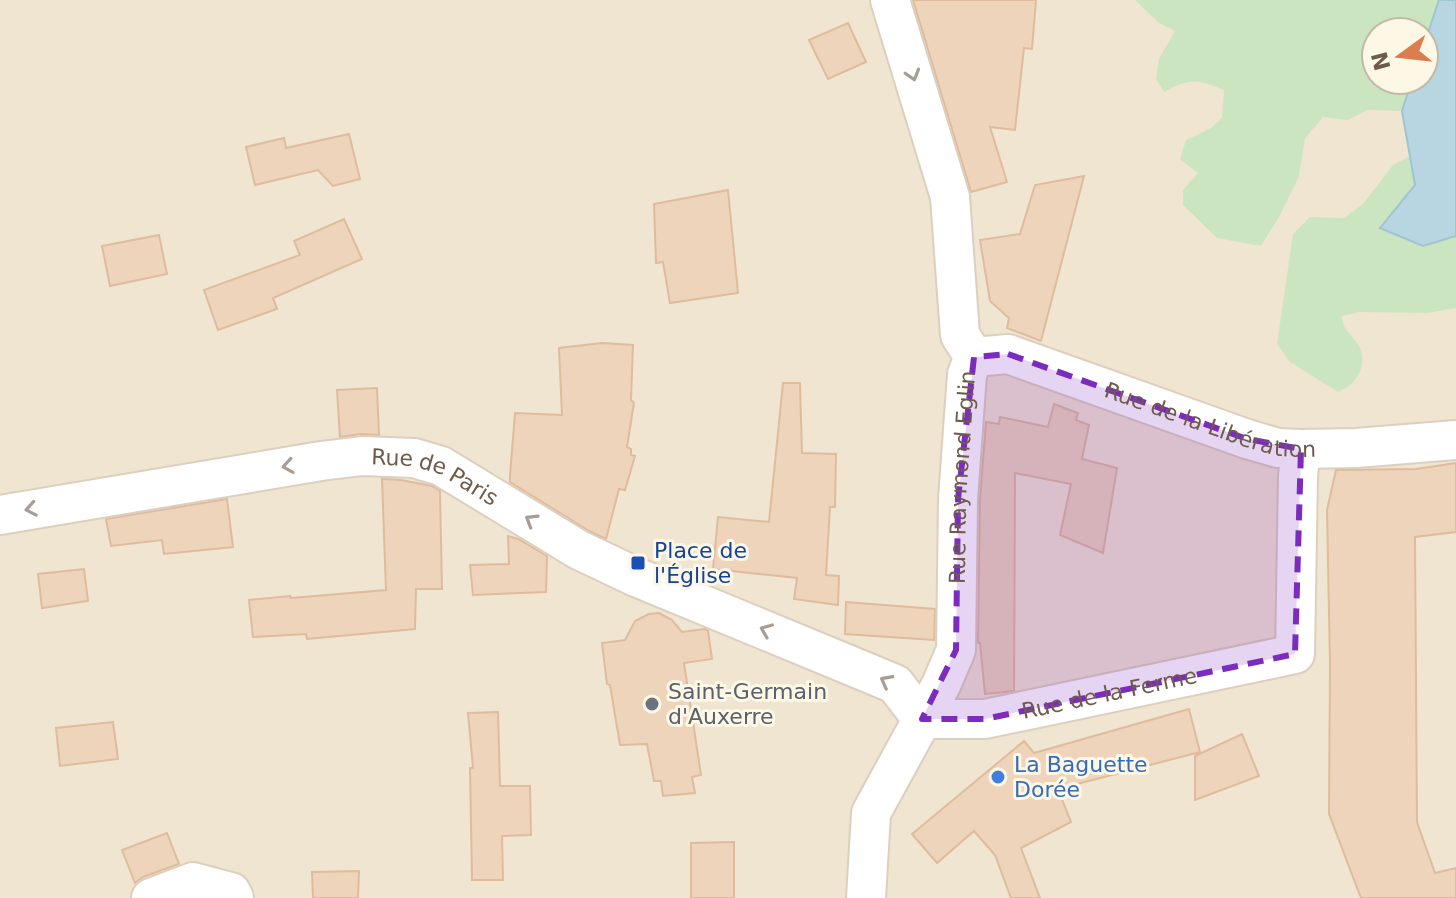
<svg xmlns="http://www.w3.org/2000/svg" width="1456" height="898" font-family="'DejaVu Sans',sans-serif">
  <rect width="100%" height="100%" fill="#faf3e1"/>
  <!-- residential -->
  <path fill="#f0e5d0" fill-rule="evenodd" d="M0,0H1456V898H0ZM1376,32H1424V80H1376Z"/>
  <!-- green -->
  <path fill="#cce5c1" d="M1135,0H1439L1424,45V32H1376V80H1412L1402,111L1367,110L1348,120L1323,117L1305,138L1299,176L1280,215L1261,246L1217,238L1183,205V190L1198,173L1180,159L1186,140L1211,128L1222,118L1224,90C1196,79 1191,78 1164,92L1156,79L1159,59L1175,31L1159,23Z
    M1410,156L1423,246L1456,236V308L1428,313L1360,312L1342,316C1343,331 1350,332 1358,344C1365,355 1363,371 1354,381C1351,386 1343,389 1338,392L1290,362L1277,344L1293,234L1310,217L1344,218L1363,204L1393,165Z"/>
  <!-- water -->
  <path fill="#b8d6e1" stroke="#9fc4d2" stroke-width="2" d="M1439,0H1456V236L1423,246L1380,228L1415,185L1402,111L1412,80H1424V45Z"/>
  <!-- building -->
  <path fill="#edd4bb" stroke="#debc9d" stroke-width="2" d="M913,0H1036L1032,49L1024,48L1015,130L990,127L1007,182L971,192Z
    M848,23L866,62L828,79L809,40Z
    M349,134L360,179L333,186L318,170L255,185L246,147L284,138L286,148Z
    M1084,176L1041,341L1007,328L1009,318L990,301L980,240L1020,234L1035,185Z
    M728,190L738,293L670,303L663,262L656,263L654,204Z
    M344,219L362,259L273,298L277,309L218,330L204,290L300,255L294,241Z
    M159,235L167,274L110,286L102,246Z
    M602,343L633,345L631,400L634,403L627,447L631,449V455L635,456L625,490L619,489L606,539L589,531L510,482V475L515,413L562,415L559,348Z
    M783,383H800L802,453L836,454L835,507H830L826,575L839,576L838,605L794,599L797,578L713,569L718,517L769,522Z
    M377,388L379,435L360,434L340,437L337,390Z
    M1054,404L1078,413L1076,420L1089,425L1082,459L1117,468L1103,553L1060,535L1071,484L1015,473L1014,691L985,694L980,643H978L980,500L986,422L999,424L1000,417L1048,427Z
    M1456,463V532L1415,537L1417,822L1435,873L1456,868V898H1361L1329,814L1330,665L1327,510L1336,470L1416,469Z
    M382,479L401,480L432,486L440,491L442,589H416L415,629L307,639L306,634L253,637L249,600L290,596L291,598L386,590Z
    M227,499L233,547L164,554L162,540L111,546L106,519Z
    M508,536L518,539L547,556L546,592L473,595L470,565L509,564Z
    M84,569L88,601L42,608L38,574Z
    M846,602L935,609L934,640L845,634Z
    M659,613L672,620L682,632L704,629L708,631L712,659L684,663L701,775L692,777L695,793L663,796L661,781H654L647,744L620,745L610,685L607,684L602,643L625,640L635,621L649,614Z
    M1189,709L1200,752L1058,789L1071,822L1021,848L1040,898H1011L995,855L974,831L937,863L912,834L1024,741L1034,753Z
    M498,712L500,786H530L531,835L502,836L503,880H472L470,768H473L468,713Z
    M113,722L118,759L60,766L56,728Z
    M1242,734L1259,776L1195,800V756Z
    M167,833L179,864L143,877L135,883L122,850Z
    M734,842V898H691V843Z
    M359,871L358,898H313L312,872Z"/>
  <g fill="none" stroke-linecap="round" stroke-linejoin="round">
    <!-- minor casing -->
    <g stroke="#ddcfbe" stroke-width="42">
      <g id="minor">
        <path d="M890,0L950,197L960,335L974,357"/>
        <path id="s1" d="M974,357L1008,354L1247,439L1278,448L1301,449L1356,448L1456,440"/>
        <path id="s2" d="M0,515L321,461L362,456L414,458L441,466L579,550L636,577L895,684L922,719"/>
        <path id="s3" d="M922,719H985L1295,654L1298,476L1301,449"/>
        <path d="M151,898L193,882L231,892L234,898"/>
        <path id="s4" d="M866,898L871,813L941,685L956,650L958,499L967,374L974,357"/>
      </g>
    </g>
    <!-- minor -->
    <use href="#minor" stroke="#fff" stroke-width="38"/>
  </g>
  <!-- one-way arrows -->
  <defs><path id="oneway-chevron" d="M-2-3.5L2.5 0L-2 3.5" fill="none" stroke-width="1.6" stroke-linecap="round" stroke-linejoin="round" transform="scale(2)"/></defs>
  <g stroke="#a89d92">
    <use href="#oneway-chevron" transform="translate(913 75) rotate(73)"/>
    <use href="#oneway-chevron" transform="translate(288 466) rotate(171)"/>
    <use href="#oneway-chevron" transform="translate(31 509) rotate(170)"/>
    <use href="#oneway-chevron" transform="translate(531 520) rotate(-148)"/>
    <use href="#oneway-chevron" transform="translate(766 630) rotate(-158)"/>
    <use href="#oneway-chevron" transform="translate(886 681) rotate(-152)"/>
  </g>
  <!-- marked area -->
  <path fill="#7b2cbf" fill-opacity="0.2" stroke="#7b2cbf" stroke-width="6" stroke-dasharray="16 10" stroke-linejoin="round" d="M1008,354L1247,439L1301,449L1295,654L985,719H922L956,650L958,499L974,357Z"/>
  <!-- markers -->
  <rect fill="#1a4fb4" stroke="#fdf7e6" stroke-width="3" x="630" y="555" width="16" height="16" rx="4"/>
  <circle fill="#6b7280" stroke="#fdf7e6" stroke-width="3" cx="652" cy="704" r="8"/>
  <circle fill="#3f7fe0" stroke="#fdf7e6" stroke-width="3" cx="998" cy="777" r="8"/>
  <g text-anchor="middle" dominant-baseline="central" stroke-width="6" stroke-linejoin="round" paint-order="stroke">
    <!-- street labels -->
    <g font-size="22" fill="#6e5b4a" stroke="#fdf7e6">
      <text stroke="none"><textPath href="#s1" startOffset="248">Rue de la Libération</textPath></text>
      <text stroke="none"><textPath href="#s4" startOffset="442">Rue Raymond Eglin</textPath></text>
      <text stroke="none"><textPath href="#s2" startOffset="444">Rue de Paris</textPath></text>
      <text stroke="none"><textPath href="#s3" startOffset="190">Rue de la Ferme</textPath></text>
    </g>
    <!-- transit labels -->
    <g font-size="22" fill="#164399" stroke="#fdf7e6" text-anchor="start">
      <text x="654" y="550">Place de<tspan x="654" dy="25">l'Église</tspan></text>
    </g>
    <!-- worship labels -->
    <g font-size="22" fill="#5b616d" stroke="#fdf7e6" text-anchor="start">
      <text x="668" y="691">Saint-Germain<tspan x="668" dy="25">d'Auxerre</tspan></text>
    </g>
    <!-- shop labels -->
    <g font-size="22" fill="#366cbe" stroke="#fdf7e6" text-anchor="start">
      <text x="1014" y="764">La Baguette<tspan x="1014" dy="25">Dorée</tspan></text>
    </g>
  </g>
  <!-- north arrow -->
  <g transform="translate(1400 56) rotate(255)"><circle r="38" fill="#fdf7e6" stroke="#c4b9a8" stroke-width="2"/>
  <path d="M0-6L14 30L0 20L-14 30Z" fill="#da7d4f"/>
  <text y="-12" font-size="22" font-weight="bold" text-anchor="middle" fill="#6e5b4a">N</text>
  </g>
</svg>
